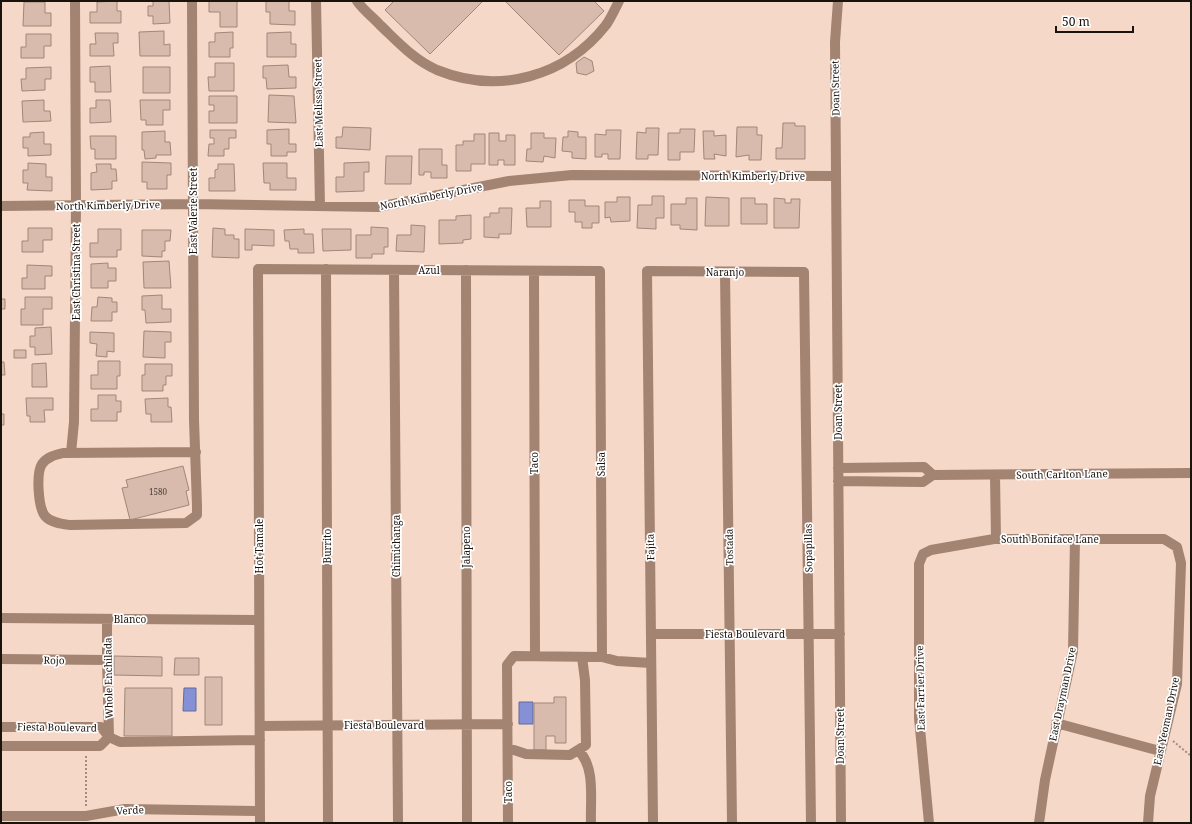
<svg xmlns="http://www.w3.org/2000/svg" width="1192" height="824" font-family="'Noto Serif',serif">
  <rect width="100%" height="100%" fill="#f5d8c8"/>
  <!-- water -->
  <path fill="#8590d6" stroke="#656a99" d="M184,688H196V711H183Z
    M519,702H533V724H519Z"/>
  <!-- building -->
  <path fill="#d8bbac" stroke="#a18778" d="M117,1V11H121V23H90V12H97V2Z
    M153,1H169L170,23L153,24V16H148V6H153Z
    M209,1H237V27H220V12H209Z
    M266,1H289V11H295V25L270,24V12H266Z
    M394,1H483L430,54L385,10Z
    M505,1H594L604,11L559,55Z
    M24,2H45V13H51V26H23Z
    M164,31V45L170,44V56H140L139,32Z
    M233,32V48H230V57H209V42H215V33Z
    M291,32V44H296V57H267V33Z
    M95,33H118V43H113L114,56H90V44H96Z
    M26,34H51V46H44V58H21V47H26Z
    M584,57L592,61L594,71L586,75L577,73L576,63Z
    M215,63H234V91H209L208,77H215Z
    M288,65L289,77H296V88L267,89L266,78H263V66Z
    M110,66L111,92H95V82H90V67Z
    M51,67V79H45V90L22,91L21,79H26V68Z
    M143,67H170V93H143Z
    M269,95L294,96L296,123L268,122Z
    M209,96H237V123H209V111H214V105H209Z
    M44,100V111H50L51,121L23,122L22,101Z
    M96,100H110L111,122L90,123V108H96Z
    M140,100H170V110H163V125H146V120H141Z
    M783,123H795V126H805V159H776V148H782Z
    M343,127L371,128L370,150L336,148V137H342Z
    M737,127H757V135H762L761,160H749V155L736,157Z
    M646,128H659L658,155H648V159H636L637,132L646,133Z
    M289,129V144H296V152H287V156H271V144H267V130Z
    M680,129H695L694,152H680V160H668V133H680Z
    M210,130H236V138H229V149H224V156H208L209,144H214V138H210Z
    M606,130H621L620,159H608V154H602V157H595V134L606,135Z
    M165,131V142H170L171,155H156V158L145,159L144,150H142V132Z
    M568,131L578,132V137H586V159L572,158V152L562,151L563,137H568Z
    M703,131H714V136L726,135V156L714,154L715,159H704Z
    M44,132V144H51V155L28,156V148H23V137H30V133Z
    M489,133H499V141H506V135H515V165H504V160H498V165H489Z
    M531,133H544V138H556L555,158L544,156L543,162L526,161L527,149H531Z
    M474,134H485V164H471V171H456V145H463V141H474Z
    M90,136H116V159H95V149H91Z
    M419,149H442V165H447V178H431V172H424V175H419Z
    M386,156H412L411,184H385Z
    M142,162L171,163V175H167V189H147V182H142Z
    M369,162V172H364V191L336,192V177H344V163Z
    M28,163L46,164V177H52V191L27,190L28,183H23V170H28Z
    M263,163H287V178H296V190H270V183H264Z
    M96,164H111V169H116L117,181H112V189L91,190V173L97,172Z
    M218,164H234L235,191H209V178H215V170L218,169Z
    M652,196H664V218H656V229L637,228L638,205H652Z
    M617,197H630V221L611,222L610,217L605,218V202H617Z
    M706,197L729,198V226H705Z
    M686,198H697V230L680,229V225H671V204H686Z
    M741,198H755V204H767V224H741Z
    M774,198L785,199V203H791V199H800L799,228H774Z
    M569,200H585V206H599V223H592V228H582V222H575V212H569Z
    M540,201H551V227H527L526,208H540Z
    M499,208H512L511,234H499V238L484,237V217H490V213H499Z
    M471,215V239L463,240V243L439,244V220H456V216Z
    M411,225L425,226L424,252L396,251L397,235H411Z
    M371,227L388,228V247H384V254H372V258H356V235H371Z
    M28,228H52V240H43V252H22V241H28Z
    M213,228L225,229V235H234V239H239V258L212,257Z
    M98,229H121V250H117V257H90V243H98Z
    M245,229L274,230V246L252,245V250H245Z
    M304,229V234H313L314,253H298V249H290L289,241H285L284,230Z
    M322,229H351V250L323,251Z
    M142,230H171L170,241H165V251H162V257L142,256Z
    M169,261L171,288H144L143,262Z
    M108,263V268H116V281H108V288H91V264Z
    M27,265L52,266V276H45V289H22V278H27Z
    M162,295V309H171V322L146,323L145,310H142V296Z
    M25,297H52V309H43V325H21V309H25Z
    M98,297L112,298V302H117V312H112V321H91L92,307H97Z
    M1,299H5V309H1Z
    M51,327L52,354L35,355V347H30V336H35V328Z
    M144,331L171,332V342H165V358L143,357Z
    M90,332L114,333V352L107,351V357L96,356L97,344L90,343Z
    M14,350H26V358H14Z
    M98,361H120V376H117V389H91V375H98Z
    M1,362H4L5,375H1V388Z
    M46,363L47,387H32V364Z
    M145,364H172V376H166V385H163V391H142V375H145Z
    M98,395H116V401H121V412H117V421H91V409H98Z
    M26,398H53V410H44L45,422H30V416H27Z
    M168,398V407H171L172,422H151V414H146L145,399Z
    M1,414H4V425H1Z
    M183,466L189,490L186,491L189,505L130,520L122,488L128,487L126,480Z
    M114,656L162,657V676L114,675Z
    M175,658H199V675H174Z
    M205,677H222V725H205Z
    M125,688H172V736H124Z
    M554,697H566V743H555V736H546V750H534V703H554Z"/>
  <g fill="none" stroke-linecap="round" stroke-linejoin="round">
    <!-- path -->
    <path stroke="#a38d81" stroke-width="2" stroke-dasharray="2 2" stroke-linecap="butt" d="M1173,741L1191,756
      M86,756V807"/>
    <!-- minor -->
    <path stroke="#a38372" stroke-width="10" d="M192,1L194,420L197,506V515L186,523L70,525C62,524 51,523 45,516C38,507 36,473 42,464C47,457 55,455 63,453L196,452
      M316,1L320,206
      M357,1C363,10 373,17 380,25C398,42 414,60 437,70C499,95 565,77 606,25C611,18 615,9 619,1
      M838,1L835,42L841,823
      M1,206L193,204L378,207L509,181L572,175L836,176
      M326,269L328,823
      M394,270L398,823
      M466,270L467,823
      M534,271L535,656
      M725,272L732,823
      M71,453L74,422L76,205L75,1
      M838,468L924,467L933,475
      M995,475L996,539
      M838,481L923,482L933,475L1191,473
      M1,618L259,620
      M107,619V660L109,737
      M651,634H840
      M1,659L107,660
      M1056,723L1160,751
      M260,726L508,724
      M1,727H101L109,737L120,742L260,740
      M1,746H100L109,737
      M508,748L526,754L570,755L586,745L585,680L582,657
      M578,750C596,767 590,800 591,823
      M1,816H86L125,809L260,811
      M260,823L258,269L600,271L602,657
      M508,823L507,665L514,656L602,657L617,661L651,663
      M653,823L647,271L804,272L811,823
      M929,823L919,718V564L923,554L931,550L994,539H1164L1177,547L1181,563L1177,684L1150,796L1148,823
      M1039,823L1045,780L1073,651L1075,539"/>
  </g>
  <g text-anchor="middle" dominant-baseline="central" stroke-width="3.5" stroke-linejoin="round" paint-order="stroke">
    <!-- number labels -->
    <g font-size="8" fill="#4a3c34">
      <text x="158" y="491">1580</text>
    </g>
    <!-- street labels -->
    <g font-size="10" fill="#1b120c" stroke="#fff">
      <text transform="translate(835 88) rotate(-91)">Doan Street</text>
      <text transform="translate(318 103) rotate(-91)">East Melissa Street</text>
      <text x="753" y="176">North Kimberly Drive</text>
      <text transform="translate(431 196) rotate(-11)">North Kimberly Drive</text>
      <text transform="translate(108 205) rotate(-1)">North Kimberly Drive</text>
      <text transform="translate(193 211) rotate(-90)">East Valerie Street</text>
      <text x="429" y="270">Azul</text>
      <text transform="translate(76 272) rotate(-90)">East Christina Street</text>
      <text x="725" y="272">Naranjo</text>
      <text transform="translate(838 412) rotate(-90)">Doan Street</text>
      <text transform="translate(534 463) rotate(-90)">Taco</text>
      <text transform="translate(601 464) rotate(-90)">Salsa</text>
      <text transform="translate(1062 474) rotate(-1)">South Carlton Lane</text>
      <text x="1050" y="539">South Boniface Lane</text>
      <text transform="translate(259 546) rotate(-90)">Hot Tamale</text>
      <text transform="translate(327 546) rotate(-90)">Burrito</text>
      <text transform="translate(396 546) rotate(-90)">Chimichanga</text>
      <text transform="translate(466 547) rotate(-90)">Jalapeno</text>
      <text transform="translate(650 547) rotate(-91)">Fajita</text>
      <text transform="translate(729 547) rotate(-91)">Tostada</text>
      <text transform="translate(808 548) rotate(-91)">Sopapillas</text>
      <text x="130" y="619">Blanco</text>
      <text x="745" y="634">Fiesta Boulevard</text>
      <text transform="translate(54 660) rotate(1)">Rojo</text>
      <text transform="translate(108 678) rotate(-91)">Whole Enchilada</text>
      <text transform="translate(920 688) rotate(-91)">East Farrier Drive</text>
      <text transform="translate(1062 694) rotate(-78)">East Drayman Drive</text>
      <text transform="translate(1166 721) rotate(-78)">East Yeoman Drive</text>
      <text x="384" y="725">Fiesta Boulevard</text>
      <text transform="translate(57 727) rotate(1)">Fiesta Boulevard</text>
      <text transform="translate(840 736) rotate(-90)">Doan Street</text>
      <text transform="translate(508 792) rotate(-90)">Taco</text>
      <text transform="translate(130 810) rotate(-3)">Verde</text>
    </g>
  </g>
  <!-- border -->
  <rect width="1192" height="824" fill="none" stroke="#1b120c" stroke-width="4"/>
  <!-- scale -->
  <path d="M1056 26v6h77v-6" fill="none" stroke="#1b120c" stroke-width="2"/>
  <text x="1062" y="26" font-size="12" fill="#1b120c" stroke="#ffffff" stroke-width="3" paint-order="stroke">50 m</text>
</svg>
